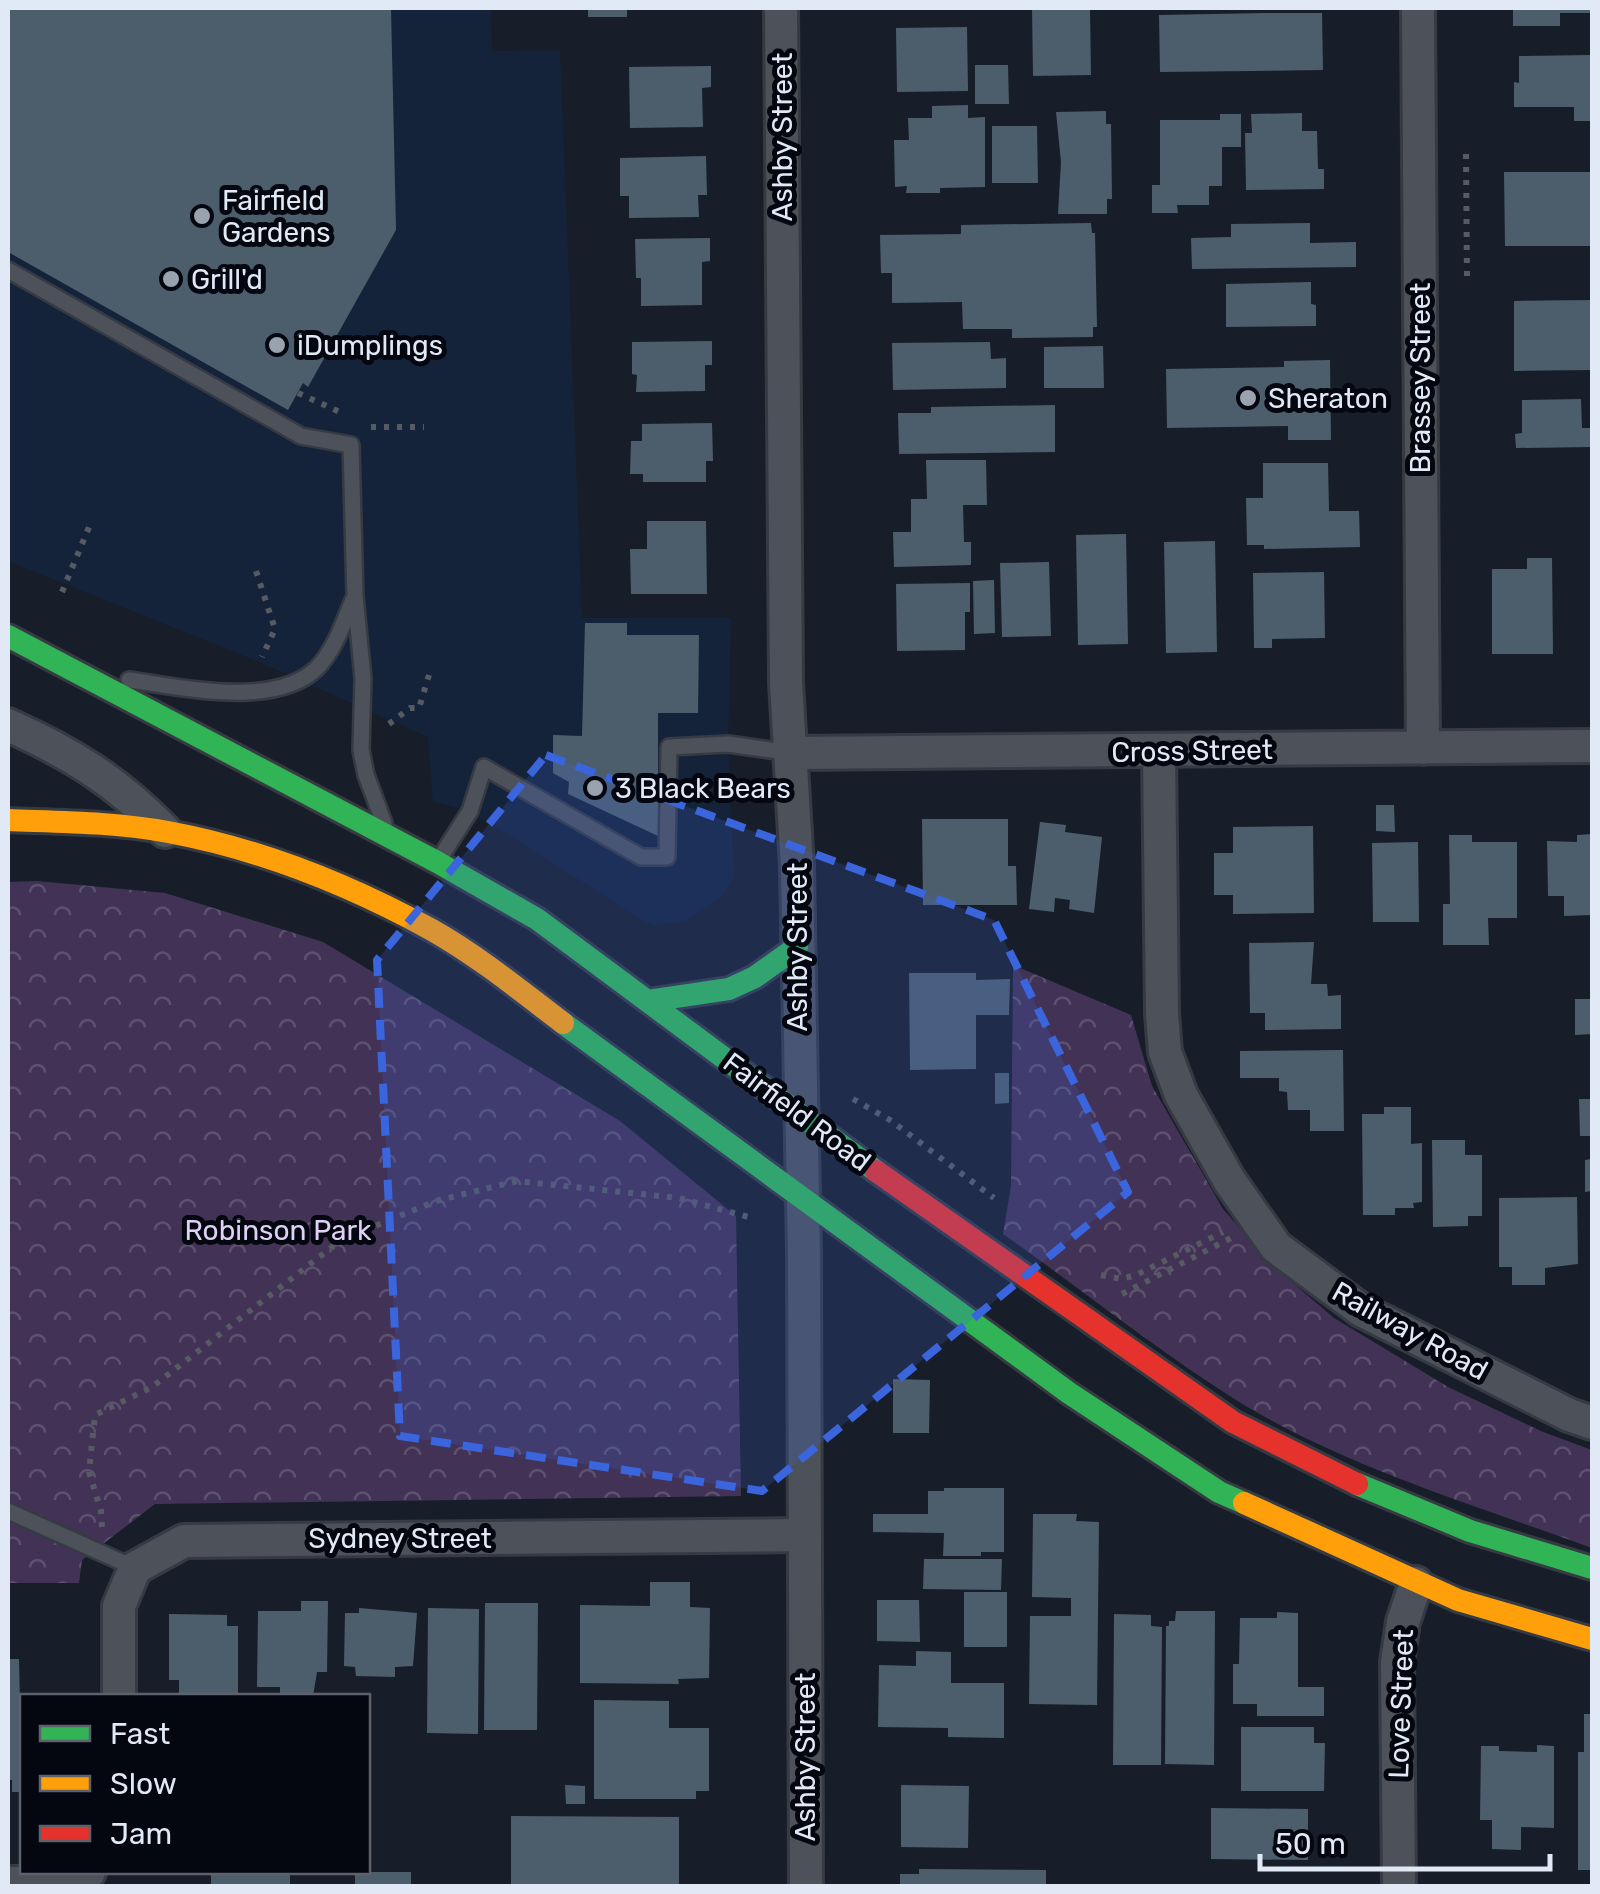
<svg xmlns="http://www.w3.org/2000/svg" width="1600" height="1894" font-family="Rubik,sans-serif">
  <defs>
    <pattern id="park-crowns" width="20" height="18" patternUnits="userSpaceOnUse" patternTransform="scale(2.5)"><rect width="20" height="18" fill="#423356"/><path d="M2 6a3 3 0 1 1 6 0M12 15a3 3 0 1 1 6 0" fill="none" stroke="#5d516f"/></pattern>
  </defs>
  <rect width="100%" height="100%" fill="#181e29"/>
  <!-- built -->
  <path fill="#15233a" d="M8,8H491L492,51L560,50L582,618H731L728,744L734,876L721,898L686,921L652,926L470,811L433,802L428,737L257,661L8,561Z"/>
  <!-- park -->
  <path fill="url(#park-crowns)" d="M37,881L165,893L323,942L620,1121L736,1216L741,1496L155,1504L82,1560L79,1583H8V882Z
    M1013,965L1131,1015L1152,1086L1223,1209L1273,1266L1334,1318L1448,1387L1543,1432L1592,1450V1548C1475,1505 1339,1465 1233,1398C1154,1348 1080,1288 1003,1234L1011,1186Z"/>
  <!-- building -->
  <path fill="#4c5e6c" d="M8,8H391L396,230L308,387L303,383L288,410L8,252Z
    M588,8H627V17H588Z
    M1032,8H1090L1091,75L1033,76Z
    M1513,8H1592V13H1560V26H1513Z
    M1267,13H1322L1323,70L1160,72L1159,15Z
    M967,27L968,91L897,92L896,28Z
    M1592,55V121H1574V107H1514V82L1519,83V56Z
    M975,65H1008L1009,104H975Z
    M711,66V87L702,88L703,127L630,128L629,67Z
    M968,105V118L985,117V187L940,188V193H906L907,186L895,187L894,140H909L908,118H932V106Z
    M1106,111V124H1111L1112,199H1107V214H1058L1061,162L1056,112Z
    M1302,113V131H1317L1318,169H1324V189L1246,190L1245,133H1252L1251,114Z
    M1220,114H1241V147H1222V186H1209V205H1177L1178,213H1152V185H1160V120H1220Z
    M992,126H1037L1038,183H992Z
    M706,156L707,195H698L699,217L629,218V196H620V158Z
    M1504,172H1592V246H1505Z
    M1091,223L1092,233H1095L1097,327H1093V337L1012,338V329H963L962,302L892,303V273H881L880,235L961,234V225Z
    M1310,223V243L1356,242V267L1192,269L1191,238L1231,237V224Z
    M710,238V261L702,262V305L641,306V278H636L635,239Z
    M1311,282V304L1316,305V326L1226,327V284Z
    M1592,300V370L1514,371V301Z
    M712,341V365H705V391L636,392L637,375L632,374V342Z
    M990,342L991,359L1006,358V388L893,390L892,343Z
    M1103,346L1104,388H1044V347Z
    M1330,360L1331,440H1288V426L1167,428L1166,369L1284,367V361Z
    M1581,399L1582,428H1592V447L1516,448L1515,434L1522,433V400Z
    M1055,405V452L899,454L898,413H931V407Z
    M712,423L713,461H706V482H643V474H630L631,441H642V424Z
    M926,460H986L987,505H963L964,542H971V565L894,567L893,532H911V499H927Z
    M1263,463H1328L1329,511H1359L1360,547L1264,549V545H1247L1246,498H1263Z
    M647,521H706L707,594H631L630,549H647Z
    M1126,534L1128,644L1078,645L1076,535Z
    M1215,541L1217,652L1166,653L1164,542Z
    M1527,558H1552L1553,654H1492V569H1527Z
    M1049,562L1051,636L1002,637L1000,563Z
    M1324,572L1325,638L1272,639V648H1254L1253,573Z
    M994,580L995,633L974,634L973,581Z
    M970,583V612H965V650L897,651L896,584Z
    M585,623H627V635H699L698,713H658V836L568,794L569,782L553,773V735L582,736Z
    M1376,805H1394L1395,832L1376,831Z
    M922,819H1008V866H1016L1017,905H923Z
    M1040,822L1066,825L1065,832L1102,837L1094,913L1069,909L1070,900L1055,898L1054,912L1029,909Z
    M1313,826L1314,913L1233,914V895H1214V853H1233V827Z
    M1592,834V915L1564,916V896H1548L1547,841L1577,842V835Z
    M1449,835H1472V842H1517V918H1488L1489,945H1443V904H1450Z
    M1418,842L1419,922H1373L1372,843Z
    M1314,942L1311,984H1327L1328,996L1341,995V1029L1265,1030V1013H1250L1249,943Z
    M909,973H976V980L1010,979L1009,1015H976V1069L910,1070Z
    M1575,999H1592V1034L1575,1035Z
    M1343,1050L1344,1131H1310V1110H1288L1287,1092L1279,1091V1078H1240V1051Z
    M995,1073H1009V1103L995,1104Z
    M1579,1099H1592V1136H1580Z
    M1384,1107H1411V1144L1422,1143V1202L1413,1203L1414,1208H1395V1215H1363L1362,1114H1384Z
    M1432,1140H1465V1155H1482V1216H1468V1226L1433,1227Z
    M1592,1159V1191L1585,1192V1160Z
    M1577,1197L1578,1264L1545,1268V1285H1512V1267H1499V1198Z
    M893,1379L930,1380L929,1433H893Z
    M944,1488H1004V1552H981V1556H943L944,1533L873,1532V1514H928V1491H944Z
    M1033,1514H1077L1076,1521L1099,1522L1097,1705L1029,1704L1030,1616H1071V1598L1032,1597Z
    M924,1559H1002L1001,1590L923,1589Z
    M650,1582H690V1607L710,1608L709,1678L678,1679L679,1684L580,1683V1605L650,1606Z
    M964,1592H1007V1647H964Z
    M877,1600H919L920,1642L877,1641Z
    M301,1601H328L327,1672H317L313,1696H280V1687H257L258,1611H301Z
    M485,1603H538L537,1730H484Z
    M359,1608L417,1613L413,1666L395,1667V1677L356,1676L355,1667L344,1666L345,1613H359Z
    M428,1608L479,1609L478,1734L427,1733Z
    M1176,1611H1215L1214,1765L1165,1764L1166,1626H1169V1621H1175Z
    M1277,1612L1298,1613V1687H1324V1716H1257V1704H1233V1664H1239L1240,1618H1277Z
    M169,1614L227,1615V1626H238V1696H179V1680H169Z
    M1114,1614L1151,1615V1626L1162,1627L1161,1765H1113Z
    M916,1651L951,1652V1683H1004V1738L948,1737V1728L878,1727L879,1665L916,1666Z
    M8,1659H19L22,1792H12V1780H8Z
    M594,1700L669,1701V1728H709V1791H696V1799H594Z
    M1584,1714H1592V1870H1578V1752H1584Z
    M1241,1727H1314V1743H1325L1324,1791H1241Z
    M1537,1745L1554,1746V1828L1521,1827V1850L1492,1849V1820H1480L1481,1746H1499V1751L1537,1752Z
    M565,1785L585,1786V1804H566Z
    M901,1785L969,1786L968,1848L901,1847Z
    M1211,1808L1308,1809V1860L1211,1859Z
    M511,1816L679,1817V1886H511Z
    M919,1869L1046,1870V1886H900V1874H919Z
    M211,1872H290V1886H211Z
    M355,1872H411V1886H355Z"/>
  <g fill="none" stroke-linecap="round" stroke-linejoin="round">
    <!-- lane casing -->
    <g stroke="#353a43" stroke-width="20">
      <path id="lane" d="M8,270L301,436L351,445L355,596L363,678L361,750L366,775L384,823
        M129,680C182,687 275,709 317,668C335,649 343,624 353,600
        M440,858L470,811L484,767L641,857H667L669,747L728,744L792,753
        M8,1511L135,1568"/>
    </g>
    <!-- street casing -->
    <g stroke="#353a43" stroke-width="38">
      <path id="street" d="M781,8L786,683L797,867L804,1254L806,1886
        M1418,8L1423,748
        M8,725C71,753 116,781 165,831
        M1159,751L1162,1014L1165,1052L1181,1095L1229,1180L1276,1247L1361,1310L1569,1415L1592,1423
        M792,753L1592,746
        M119,1696V1606L135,1568L184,1541L804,1535
        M8,1883H58L89,1872
        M1399,1886L1397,1662L1403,1622L1416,1583"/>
    </g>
    <!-- fast casing -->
    <g stroke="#353a43" stroke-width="28">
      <path id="fast" d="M8,636L437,862L537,919L876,1171
        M648,1001L729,989L755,977L797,947
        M563,1023L1069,1393L1219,1492L1244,1503
        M1357,1484L1470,1531L1592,1568"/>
    </g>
    <!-- slow casing -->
    <g stroke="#353a43" stroke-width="28">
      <path id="slow" d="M8,820C61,822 115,822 168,832C260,849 350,885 432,930C478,956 521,991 563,1023
        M1244,1503L1458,1600L1592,1639"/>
    </g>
    <!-- jam casing -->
    <g stroke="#353a43" stroke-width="28">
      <path id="jam" d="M876,1171L1233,1422L1357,1484"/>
    </g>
    <!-- path -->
    <path stroke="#565a62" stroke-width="6" stroke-dasharray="5 8" stroke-linecap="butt" d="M1466,154L1467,279
      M298,393L342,413
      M371,427H424
      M256,571L275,629L262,657
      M62,592L92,520
      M389,724L410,708H419L429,675
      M853,1099L890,1120L994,1198
      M1101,1275L1121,1279L1136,1275L1223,1232
      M1122,1294L1231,1238
      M102,1527L101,1511L89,1472L95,1415L152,1387L341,1240L436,1201L517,1181L679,1198L752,1218"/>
    <!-- lane -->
    <use href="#lane" stroke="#4d525a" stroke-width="15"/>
    <!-- street -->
    <use href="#street" stroke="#4d525a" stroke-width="32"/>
    <!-- fast -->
    <use href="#fast" stroke="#30b455" stroke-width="22"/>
    <!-- slow -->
    <use href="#slow" stroke="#ff9f0a" stroke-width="22"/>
    <!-- jam -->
    <use href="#jam" stroke="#e5322d" stroke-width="22"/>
  </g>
  <!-- marked area -->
  <path fill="#3a65dd" fill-opacity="0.2" stroke="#3a65dd" stroke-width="8" stroke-dasharray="20 12" stroke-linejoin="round" d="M546,755L994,920L1128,1192L762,1491L400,1436L377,960Z"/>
  <!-- markers -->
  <g fill="#9ba2af" stroke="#04070f" stroke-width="4">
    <circle cx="202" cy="216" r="10"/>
    <circle cx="171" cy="279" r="10"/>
    <circle cx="277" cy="345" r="10"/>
    <circle cx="1248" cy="398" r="10"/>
    <circle cx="595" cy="788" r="10"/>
  </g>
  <g text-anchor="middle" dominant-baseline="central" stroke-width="10" stroke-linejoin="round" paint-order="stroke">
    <!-- street labels -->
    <g font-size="28" fill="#e1e9f7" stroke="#04070f">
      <text transform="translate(782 137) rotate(-90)">Ashby Street</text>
      <text transform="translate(1420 378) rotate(-90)">Brassey Street</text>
      <text transform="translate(1192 751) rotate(-1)">Cross Street</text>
      <text transform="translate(797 947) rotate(-90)">Ashby Street</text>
      <text transform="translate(797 1112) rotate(37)">Fairfield Road</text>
      <text transform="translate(1410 1331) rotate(29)">Railway Road</text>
      <text x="400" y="1538">Sydney Street</text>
      <text transform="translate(1401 1704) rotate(-88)">Love Street</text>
      <text transform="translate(805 1757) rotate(-90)">Ashby Street</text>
    </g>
    <!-- poi labels -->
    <g font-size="28" fill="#e1e9f7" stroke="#04070f" text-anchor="start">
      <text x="222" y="200">Fairfield<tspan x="222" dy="32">Gardens</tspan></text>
      <text x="191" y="279">Grill'd</text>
      <text x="297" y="345">iDumplings</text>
      <text x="1268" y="398">Sheraton</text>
      <text x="615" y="788">3 Black Bears</text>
    </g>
    <!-- park labels -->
    <g font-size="28" fill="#e0d0f5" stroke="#04070f">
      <text x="278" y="1230">Robinson Park</text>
    </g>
  </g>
  <!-- border -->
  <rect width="1600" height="1894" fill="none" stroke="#e1e9f7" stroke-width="20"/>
  <!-- legend -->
  <rect x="20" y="1694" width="350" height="180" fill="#04070f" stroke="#5c616c" stroke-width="2.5"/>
  <rect x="40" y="1726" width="50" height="15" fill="#30b455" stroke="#5c616c" stroke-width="2.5"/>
  <text x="110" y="1744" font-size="30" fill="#e1e9f7">Fast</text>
  <rect x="40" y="1776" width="50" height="15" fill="#ff9f0a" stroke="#5c616c" stroke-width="2.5"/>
  <text x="110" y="1794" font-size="30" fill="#e1e9f7">Slow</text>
  <rect x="40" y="1826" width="50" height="15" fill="#e5322d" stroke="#5c616c" stroke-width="2.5"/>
  <text x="110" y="1844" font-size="30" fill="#e1e9f7">Jam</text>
  <!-- scale -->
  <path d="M1260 1854v15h290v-15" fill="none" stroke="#e1e9f7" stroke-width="5"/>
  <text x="1275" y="1854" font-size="30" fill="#e1e9f7" stroke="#04070f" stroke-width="8" paint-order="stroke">50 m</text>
</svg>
